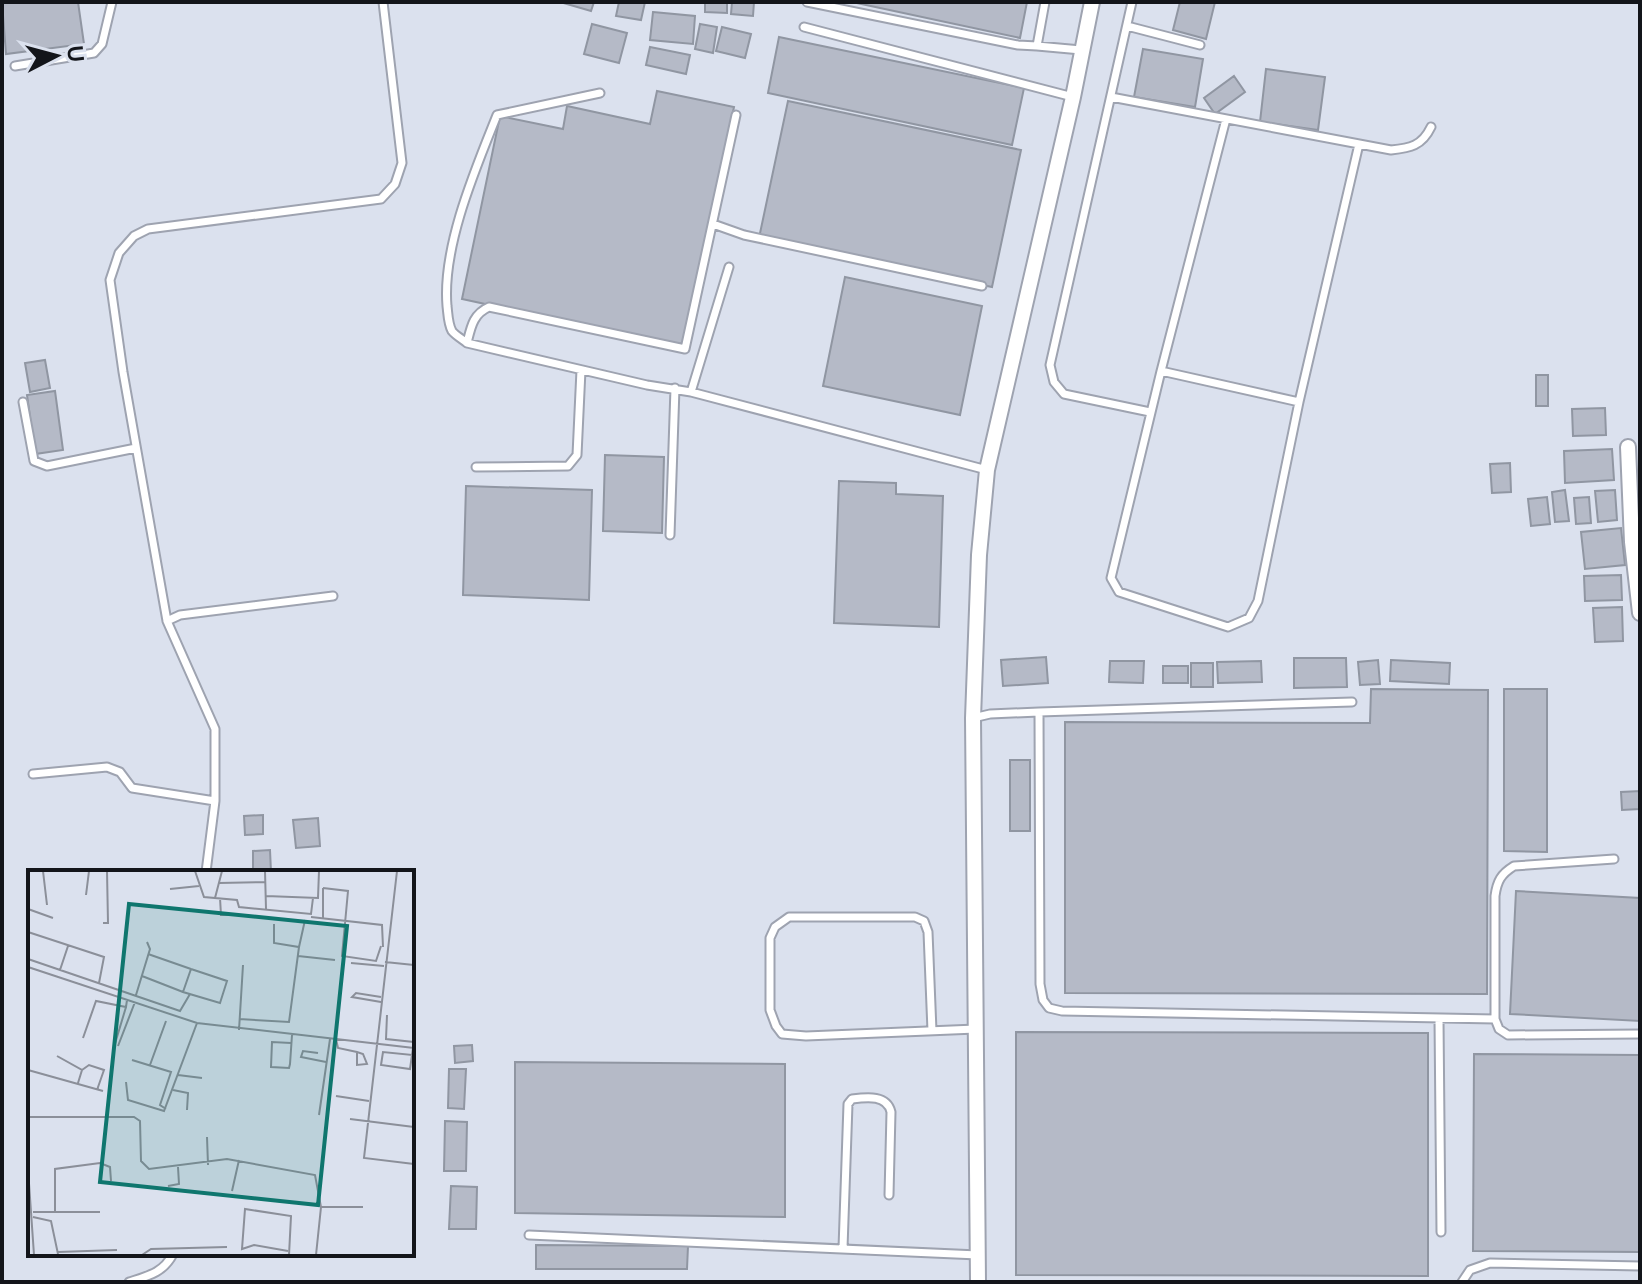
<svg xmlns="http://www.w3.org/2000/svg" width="1642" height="1284" font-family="Raleway,sans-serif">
  <rect width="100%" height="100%" fill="#dbe1ee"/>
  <!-- building -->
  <path fill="#b5bac7" stroke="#9096a2" stroke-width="2" d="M2,2H78L84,44L6,54Z
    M560,2H594L591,11Z
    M619,2H645L641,20L616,16Z
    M705,2H727V13L705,12Z
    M732,2H754L753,16L731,14Z
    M852,2H1027L1020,38Z
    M1180,2H1215L1206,39L1173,30Z
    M653,12L695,16L693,44L650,40Z
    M592,24L627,33L619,63L584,54Z
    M700,24L717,27L713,53L695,49Z
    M722,27L751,34L745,58L716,51Z
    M779,37L1024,88L1012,145L768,93Z
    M650,47L690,55L686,74L646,65Z
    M1143,49L1203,59L1195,107L1134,97Z
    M1266,69L1325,77L1318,130L1260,122Z
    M1234,76L1245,92L1215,114L1204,98Z
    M657,91L734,107L684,347L462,299L500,116L563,129L567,106L650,124Z
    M788,101L1021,150L992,287L759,238Z
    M845,277L982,306L960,415L823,386Z
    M45,360L50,388L30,392L25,363Z
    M1536,375H1548V406H1536Z
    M55,391L63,450L35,454L27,395Z
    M1605,408L1606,435L1573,436L1572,409Z
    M1612,449L1614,480L1565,483L1564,451Z
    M605,455L664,457L662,533L603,531Z
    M1510,463L1511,492L1492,493L1490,464Z
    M839,481L896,483V494L943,496L939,627L834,623Z
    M466,486L592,490L589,600L463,595Z
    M1565,490L1569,521L1555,522L1552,492Z
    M1615,490L1617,520L1598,522L1595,491Z
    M1547,497L1550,524L1531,526L1528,499Z
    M1589,497L1591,523L1576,524L1574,498Z
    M1621,528L1625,565L1585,569L1581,532Z
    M1621,575L1622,600L1585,601L1584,576Z
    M1622,607L1623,641L1595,642L1593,608Z
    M1046,657L1048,683L1003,686L1001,660Z
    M1294,658H1346L1347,687L1294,688Z
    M1378,660L1380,684L1360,685L1358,662Z
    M1391,660L1450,663L1449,684L1390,681Z
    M1110,661H1144L1143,683L1109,682Z
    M1261,661L1262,682L1218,683L1217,662Z
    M1191,663H1213V687H1191Z
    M1163,666H1188V683H1163Z
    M1371,689L1488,690L1487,994L1065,993V722L1370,723Z
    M1504,689H1547V852L1504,851Z
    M1010,760H1030V831H1010Z
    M1640,791V809L1622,810L1621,792Z
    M263,815V834L245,835L244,816Z
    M318,818L320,846L296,848L293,820Z
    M270,850L271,872H253V851Z
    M1516,891L1640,898V1021L1510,1014Z
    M1016,1032L1428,1033V1276L1016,1275Z
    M472,1045L473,1061L455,1063L454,1046Z
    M1474,1054L1640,1055V1252L1473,1251Z
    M515,1062L785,1064V1217L515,1213Z
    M449,1069H466L464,1109L448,1108Z
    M445,1121L467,1122L466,1171H444Z
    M451,1186L477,1187L476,1229H449Z
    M536,1245L688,1246L687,1269H536Z"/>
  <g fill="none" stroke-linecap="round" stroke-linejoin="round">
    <!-- lane casing -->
    <g stroke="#9ea3b0" stroke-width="11">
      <path id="lane" d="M807,2L1018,45L1037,46
        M1045,2L1037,46L1081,50
        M1132,2L1050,365L1054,382L1064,394L1150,412
        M1127,26L1200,45
        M804,27L1073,97
        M15,66L94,53L102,44L112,2
        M600,93L497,115C475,170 442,247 447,306C448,314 448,324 452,331C455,335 462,339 467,343L647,385L691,392L987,470
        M1111,97L1391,150C1410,148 1422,146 1431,127
        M713,224L744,235L982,286
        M467,343C471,327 473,314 489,307L685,349L736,115
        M1161,371L1299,402L1258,601L1249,618L1228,627L1119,592L1111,578Z
        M1161,371L1226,119
        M691,392L729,267
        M23,402L34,461L47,466L136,448
        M1299,402L1359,144
        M476,467L568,466L577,455L581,370
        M670,535L675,388
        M167,621L180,615L333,596
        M1039,712L1040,984L1043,1000L1049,1008L1062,1011L1495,1019
        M973,718L990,714L1039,712L1352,702
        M33,774L107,767L120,772L132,788L215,801
        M1614,859L1514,866C1501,874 1497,881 1495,896V1019L1499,1029L1508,1035L1640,1034
        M206,872L215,801V729L167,621L123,372L110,280L119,253L134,236L148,229L381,199L395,184L402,163L383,2
        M1439,1019L1441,1232
        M932,1031L928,932L924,921L915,917H789L775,927L770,938V1010L776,1026L782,1034L806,1036L976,1029
        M529,1235L978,1255
        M843,1248L848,1104L852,1099C868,1097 887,1095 891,1112L889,1195
        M129,1282C148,1276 163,1273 173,1254
        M1462,1282L1470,1270L1490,1263L1640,1266"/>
    </g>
    <!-- street casing -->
    <g stroke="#9ea3b0" stroke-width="18">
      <path id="street" d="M1628,447L1632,542
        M1640,541L1632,542L1640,613
        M978,1282L973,718L979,555L987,470L1073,97L1092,2"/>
    </g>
    <!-- lane -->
    <use href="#lane" stroke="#fff" stroke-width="7"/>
    <!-- street -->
    <use href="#street" stroke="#fff" stroke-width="14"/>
  </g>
  <!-- overview -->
  <g transform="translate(28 870)">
    <rect width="386" height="386" fill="#dbe1ee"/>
    <path fill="none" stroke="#8b8f99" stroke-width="2" d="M15,1L19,35M167,1L176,27L209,30L211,37L283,44L285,28M237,1L238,39M369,1L336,288L386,294M191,13L237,12M295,18L320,21L314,86L348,91L353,76M295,18V48M142,19L171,16M58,25L61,1M238,26L290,28L291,1M187,28L194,1M192,28L193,45H207M0,39L25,48M283,47L354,55L355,77M75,53H80L79,1M246,54V73L271,77L277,50M0,62L76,87L71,113M120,84L163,99M270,86L307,90M0,89L152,141L162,124M357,92L386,95M323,93L356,96M0,97L169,153L386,178M163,99L199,111L192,133L155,122ZM32,100L40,76M114,106L155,122M108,125L122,79L119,72M353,132L324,127L328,123L353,127M359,145L358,169L386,172M211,149L261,152L271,77M211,160L215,95M55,168L68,131L98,137L99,130M308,169L310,178L329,182L335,184L339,194L329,195V182M263,173L244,172L243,197L261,198L262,194L264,165M90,176L107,132M86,177L98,137M290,183L275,181L273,187L298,192M384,185L382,199L353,195L355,182L384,185L385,178M29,186L54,200L50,213M104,190L143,202L132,235L138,239M122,195L138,151M0,200L75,221M54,200L61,195L76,200L69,220M150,205L174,208M98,212L100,230L136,241L169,153M145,220L160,223L159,240M308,226L341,231M291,245L302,169M0,247H106L112,251L113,291L121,299L199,289L287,305L293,337L288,385M322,249L386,257M179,267L180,295M0,299L6,385M140,316L151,314L150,297M204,321L211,290M293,337H335M5,342H72M27,343V299L72,293L82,297L83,311M5,347L23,351L30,384M260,381L226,375L214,379L217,339L263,346L261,385M30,382L89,380M114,385L123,379L199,377"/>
    <path fill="#0f766e" fill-opacity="0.15" stroke="#0f766e" stroke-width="4" d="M101,34L319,56L290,335L72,312Z"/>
    <rect width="386" height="386" fill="none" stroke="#13151a" stroke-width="4"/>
  </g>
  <!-- border -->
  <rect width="1642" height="1284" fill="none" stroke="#13151a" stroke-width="8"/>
  <!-- north arrow -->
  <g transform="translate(56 56) rotate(84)" stroke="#dbe1ee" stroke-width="6" paint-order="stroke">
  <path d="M0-6L14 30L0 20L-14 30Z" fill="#13151a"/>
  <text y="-12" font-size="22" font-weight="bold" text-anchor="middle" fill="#13151a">U</text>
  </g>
</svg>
